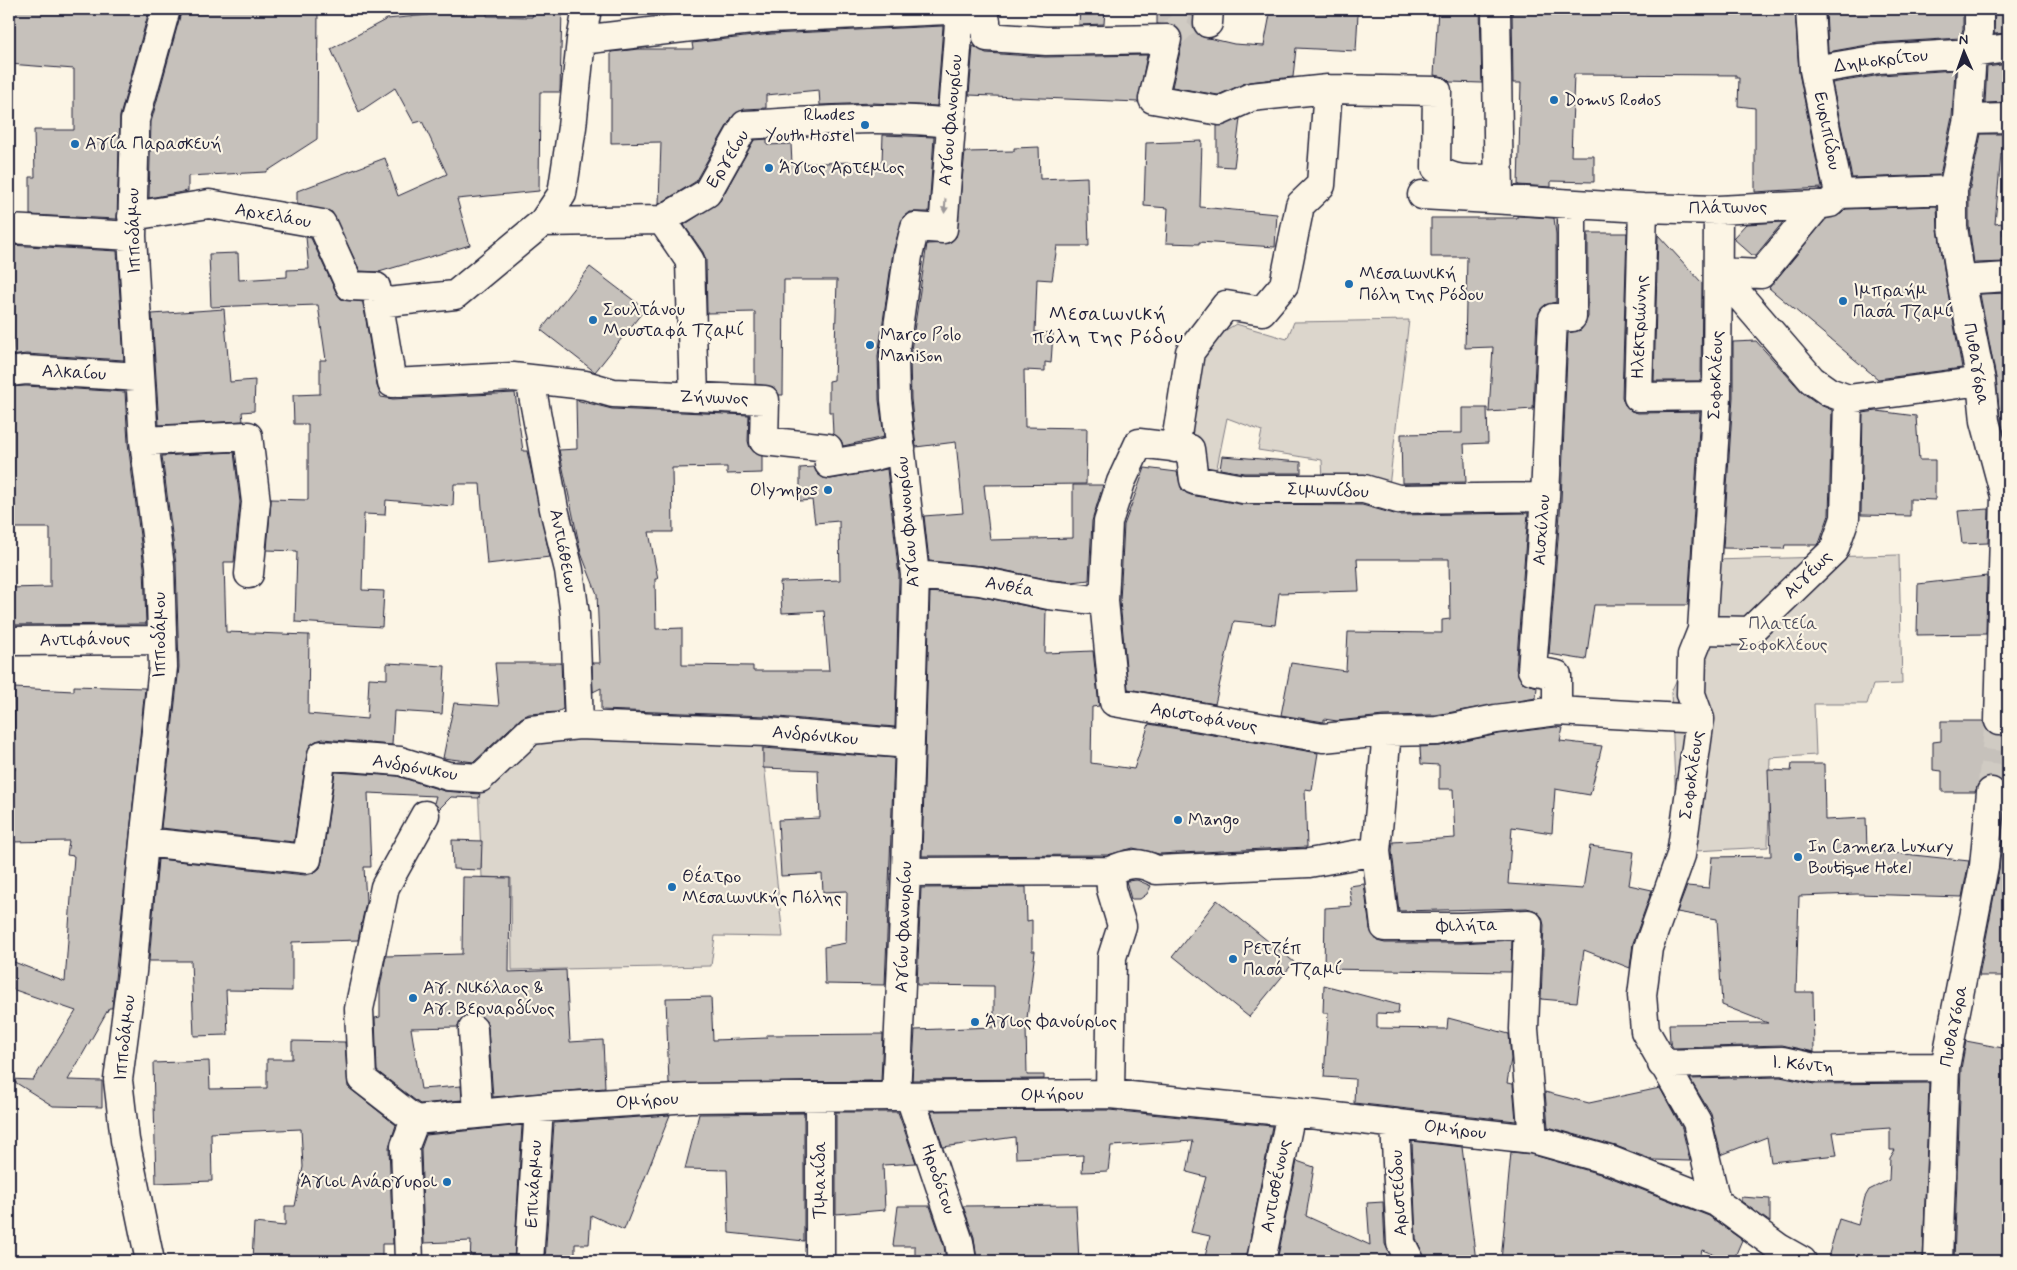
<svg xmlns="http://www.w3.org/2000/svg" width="2017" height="1270" font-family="Mynerve,sans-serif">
  <rect width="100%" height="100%" fill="#fcf5e5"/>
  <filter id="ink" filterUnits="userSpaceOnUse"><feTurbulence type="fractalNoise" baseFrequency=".02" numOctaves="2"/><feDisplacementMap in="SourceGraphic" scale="10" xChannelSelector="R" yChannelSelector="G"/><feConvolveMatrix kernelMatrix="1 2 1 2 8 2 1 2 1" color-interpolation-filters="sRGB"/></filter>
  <g filter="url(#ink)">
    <!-- green -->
    <path fill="#dcd6cc" stroke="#7f7c84" d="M1409,320L1389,486L1323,480L1322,460L1258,450L1262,431L1227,418L1216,472L1199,468L1187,429L1196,358L1219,334L1236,324L1287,339L1294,322Z
      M1899,555L1902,684L1873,685L1867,704H1814L1816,755L1770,758L1768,847L1678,852L1671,692L1710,607L1713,560Z
      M761,736L783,937L715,936L711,966L512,970L511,878L482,877L478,784L531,737Z"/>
    <!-- building -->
    <path fill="#c6c1bb" stroke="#22223b" d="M9,9H79L116,13L117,9L149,11L120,116L117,219L30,215V177H35L34,130H74V69L9,64Z
      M182,9H318L317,139L266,172L188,176V191L149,198L151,122Z
      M428,9H487V16L532,17L534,9H562L560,92H540L539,191L457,199L470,245L379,272L360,271L332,212L297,204V191L385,158L398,196L447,174L422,121L414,123L395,88L359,112L331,49L387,19L428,15Z
      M1080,9H1105L1104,24L1079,25Z
      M1157,9H1193L1194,29L1200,36L1234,44L1264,46L1271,9H1310L1309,11L1358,14L1356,51L1296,48L1293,77L1249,82L1218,95L1172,87L1182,43V34L1175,26L1157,24Z
      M1438,9H1480L1482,83L1450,82L1445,77L1434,75Z
      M1512,9H1795L1799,73L1822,188L1755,192V108L1738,106L1739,78H1736V75L1574,74L1571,156H1594V182L1551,181V187L1518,185L1521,83H1513Z
      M1826,9H1963V29L1960,38L1878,43L1828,52Z
      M1995,9H2008V33L1994,34Z
      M943,26L937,106L873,103L820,105L819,90L766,95V108L744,109L732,117L695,182L659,204L661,142L611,143V52L639,49H693L692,43L771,34Z
      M973,46L986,53L1045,57L1147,55L1138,102L969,95Z
      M2008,64V102L1985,103L1987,67Z
      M1955,70L1952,117L1940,175L1852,178L1832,83L1881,75Z
      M1240,119L1234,167L1217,166V126Z
      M1981,134H2008V153L2001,154L1995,224L2002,223L2003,235H2008V262L1974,263L1969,226V192Z
      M883,135L934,137L929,212H909L903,217L893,252L878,356L879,400L884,437L843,446L841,440L833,434L832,412H829V381L834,380L837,280H784L783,395H779L773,387L755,384V312L707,313L706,260L703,252L684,225L720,201L754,140L767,139V145L791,144L792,164L882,161Z
      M1202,141L1200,207L1277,214L1275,247L1199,242V244L1166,243L1168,208L1144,206L1146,143Z
      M1039,147L1040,179L1087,177L1089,246H1057L1052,280L1037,279L1035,332L1053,333L1051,363L1045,362V371L1024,370L1025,427L1087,428L1086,484L984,485L990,540L1073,538V485H1103L1092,521L1089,580L1072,582L1051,580L983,566L929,561L924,516L963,513L956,442L916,447L911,399L910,357L927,244L949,243L956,237L965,152L1014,151V148Z
      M1937,206L1938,229L1946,282L1962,368L1878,379L1769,288L1826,219L1841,214L1846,209Z
      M1517,216L1554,218L1556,234V302L1545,305L1537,317L1533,409L1489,412L1493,347L1465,348L1467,257H1431V218H1517Z
      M1783,222L1756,255H1752L1733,238L1746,224Z
      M1588,233H1627L1622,397L1625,405L1631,411L1638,413L1700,412L1688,605H1594L1586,660L1549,654L1561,501L1568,333L1581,330L1588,317Z
      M1658,235L1702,283L1701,381H1654Z
      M306,237L311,238L336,292L341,299L363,302L377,386L381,397L393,399L515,393L523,451H527L550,557L487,564L480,484H454L453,506L386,500L385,515L364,514L362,590L384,591L382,627L295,622L297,551L267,550L271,499L308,500V424H294L293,395L320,394V360H326L318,305L287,306V304L211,307L209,254L238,253L239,280L287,277V270L309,269Z
      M9,245L117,251L124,360L26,354L11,356L13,340H9Z
      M590,267L645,309L595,372L541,330Z
      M2008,293V448L2000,418L1996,378L1980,294Z
      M224,309L230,382L255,380L254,411L242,412L243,421L159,425L152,314Z
      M1756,341L1803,393L1820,405L1832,410L1829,515L1820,541L1817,545H1785L1784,549L1723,548L1733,397V342Z
      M26,386L125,392L128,443L144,567L146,624L9,625V588L50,587V528H9V387Z
      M576,400L612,409L749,415L748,441L750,448L762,456V473L727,474V467L672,468L673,532H649L658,579H655L656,629L682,628V665L753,666V671H829L824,611L782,613L780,582L840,580L839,521L815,523L812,500L800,501V468L814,467L817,473L823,478L831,479L887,469L899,576L895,727L767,716L601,710V688L593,692L592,663H600L597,594L581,553L559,450L577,449Z
      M1462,408H1487L1488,443L1464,444L1466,482L1402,483L1401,434L1462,433Z
      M1877,411L1916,416L1919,460H1935V500L1910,499V516L1861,515L1863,413Z
      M234,452L240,502L234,562H224L226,632L309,635L308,714L367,719L369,678L387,679V663L445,666L442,714L394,711L392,745L323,739L316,741L310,745L307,753L294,842L161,828L179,667L176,564L162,456Z
      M1222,456L1301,462V473H1244L1220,469Z
      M1145,468L1177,472L1182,490L1191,495L1240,504L1362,505L1398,515L1528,513L1516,669L1522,682L1537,687L1536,698L1435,715L1383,716L1337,721L1324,719V722L1281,715L1291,663L1346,671L1348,632L1442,633V620L1450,619L1449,559H1357L1359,591L1279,593L1275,625L1234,621L1215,704L1128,689L1120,601L1124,525Z
      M1989,509L1988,543L1962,544L1958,511Z
      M1987,576L1986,634L1917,635L1918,584Z
      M930,592L978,596L1046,610L1045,653L1093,651L1099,706L1092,707L1091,763L1134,769L1149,724L1318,753L1312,790L1305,789L1307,847L1159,854L1133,848L1108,855L922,856Z
      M495,663H561L563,709L557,712L529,714L521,718L474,762L443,758L454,703L499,706Z
      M74,686L145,688L112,1008H109L68,1080L102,1081V1107L53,1106L10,1079L33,1080L76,1011L9,988V960L65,982L74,856L67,855L69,841L9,842V771L15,770L14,688L74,691Z
      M1941,721H1983L1986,729L1991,735L1999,737L2008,733V792L2000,780L1992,776L1984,778L1979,783L1975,792H1942V771L1933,770V742L1941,741Z
      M1556,727L1563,728L1560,741L1602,746L1590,795L1555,789L1552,833L1512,827L1508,884L1583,889L1590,846L1634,852L1629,885L1652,890L1633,943L1630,968L1584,950L1577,1002L1541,999L1544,925L1542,917L1536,911L1527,908L1399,911L1392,851L1393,842L1455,838L1453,789H1439V765L1421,764L1420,747L1440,746L1499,734Z
      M763,748L894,758L885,985L825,984L824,947L846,943L847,891L823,892L822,874L781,876L778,820L820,818L818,770L763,768Z
      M1792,764H1824L1825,820L1866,818L1867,850L1969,861L1962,897L1857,894L1799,896L1796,992H1813L1814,1052L1782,1045L1673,1048L1670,1042L1669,1024L1768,1023L1722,1005L1717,919L1677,912L1687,886L1709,888L1712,857L1771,856L1768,770L1791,771Z
      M335,772L397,776L444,791L480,794L479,798L451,797L439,809L434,803L436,796L368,793L371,867H364L366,902L358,940L292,942V991L226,990L228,1035L194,1036L191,961H149L158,859L305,875L314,873L320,868L322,861Z
      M452,840L482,841L481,870L453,869Z
      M2002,841L2008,842V976H1979L1999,869Z
      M463,877L510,878L509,972L566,970L570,1042L603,1040L605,1088L493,1097L488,1028L486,1021L480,1015L473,1013L464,1016L458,1027L411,1028L421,1089L461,1086L462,1100L420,1104L377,1071L375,1018L380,1017V987L386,956L462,954Z
      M1137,880L1151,886L1147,894L1140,899H1131L1126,881Z
      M1364,884L1370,929L1377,941L1385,943H1461L1512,940L1511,972L1324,969L1325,908L1352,906L1349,886Z
      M1026,887L1027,921L1032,920V951H1035L1026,1027L1027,1075H1044V1079L912,1080L915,1030L994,1027V986L917,985L921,888Z
      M1217,900L1294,962L1249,1017L1173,956Z
      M1324,985L1399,1005L1398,1014L1377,1013V1028L1447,1029L1448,1018L1509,1034L1511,1059L1507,1083L1513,1084L1516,1121L1354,1103L1355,1079L1324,1077L1328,1013H1323Z
      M711,997L713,1040L767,1038V1035L883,1034L881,1081L669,1084L666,998Z
      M292,1041L345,1042L348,1087L396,1125L389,1147L393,1244H382V1261H252L254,1223L285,1226V1206H295L303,1167L301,1129L211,1133L212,1181L156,1183L153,1063L209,1061L210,1089L267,1088V1059H292Z
      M1966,1041L2008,1049V1261H1954L1961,1069Z
      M1780,1077L1814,1084L1929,1083L1923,1261H1827L1839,1219L1858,1225L1865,1197L1869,1190L1889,1180L1890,1158L1895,1150H1890V1128L1833,1132L1837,1155L1771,1162L1767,1137L1721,1155L1711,1114L1690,1079Z
      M1660,1088L1682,1128L1690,1161L1653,1160L1616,1146L1548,1127L1545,1092L1589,1103Z
      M1109,1110L1272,1126L1246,1261H1204L1210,1236L1191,1232L1206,1177L1187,1172L1193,1141L1111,1146L1108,1171L1082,1172L1083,1155L1016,1158L1015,1137L943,1147L931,1111Z
      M836,1112H898L916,1163L883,1165L885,1210L836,1214Z
      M804,1113V1241L729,1233L727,1170L685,1169L699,1114Z
      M670,1115L624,1230L591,1215L589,1244H575V1261H545L554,1123Z
      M522,1125L514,1261H470L471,1241L424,1243L421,1149L426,1135Z
      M1412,1141L1462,1147L1476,1261H1426L1416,1239Z
      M1511,1152L1530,1154L1607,1176L1709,1216L1742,1240L1733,1261L1702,1250L1699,1261H1501Z
      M1297,1161L1314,1167L1306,1216L1370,1245L1367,1203L1383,1202L1385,1244L1393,1261H1277Z
      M1741,1197L1770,1199V1222L1741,1201Z
      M1076,1205L1079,1261H977L974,1237L963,1206Z
      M898,1206H930L944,1246L946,1261H915V1246H893Z"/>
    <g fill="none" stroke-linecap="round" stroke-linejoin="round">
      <!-- street-tunnel -->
      <path stroke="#d0cbc3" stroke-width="28" stroke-dasharray="28 14" stroke-linecap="butt" d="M1167,39L1186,21L1208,23
        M1991,792L1999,721"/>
      <!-- street casing -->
      <g stroke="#22223b" stroke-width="31">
        <path id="street" d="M1496,9L1499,195
          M1810,9L1814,70L1839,194
          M1979,9V32L1972,53L1968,119L1953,190V227L1961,280L1981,381L1985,421L2005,496L1999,721
          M986,21L987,37L1046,41L1167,39L1153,99L1220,111L1251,97L1328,89L1437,91L1436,168C1454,183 1476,179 1498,178
          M1208,23L1209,9
          M581,40L770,18L948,10L962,18L979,20
          M1814,70L1879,59L1972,53L2008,48
          M1968,119L2008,118
          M1422,195L1643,208L1718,210L1818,205L1830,203L1839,194L1953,190
          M1572,204V317L1553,318L1545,497L1532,670L1557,675V711L1700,719
          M1643,208L1638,397L1717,396
          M132,216L209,204L322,224L350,286L376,287L392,383L513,377L585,385L613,393L765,400L764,441L828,448L829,464L871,457L901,449
          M662,220L690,261L694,397
          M543,222L662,220L707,193L745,125C814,121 881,115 950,123
          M9,229L132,236
          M1719,272L1812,380L1829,392L1848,399L1981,381
          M1719,272L1761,274L1818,205
          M1961,280L2008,277
          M378,303L455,295L543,222L562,194L572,127L581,40L587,9
          M9,372L25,370L140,377
          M530,379L554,509L569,570L575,615L579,725
          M144,441L248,436L256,502L249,574
          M1175,448L1190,352L1226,305L1262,311L1284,285L1300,205L1321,185L1328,89
          M1545,497L1398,499L1364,489H1243L1194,480L1190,449L1139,443L1121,482L1108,522L1104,601L1114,702L1323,738L1383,732L1437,731L1496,719L1557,711
          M915,575L980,581L1049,595L1104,601
          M1702,630L1750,631L1834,550L1845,518L1848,399
          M9,641L161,640
          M1387,732L1376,851L1385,927H1461L1528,924L1524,1029L1533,1139
          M144,842L307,859L322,755L400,761L448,776L480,778L531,730L579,725L766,732L909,744
          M906,872L1110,871C1127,863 1139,861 1156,870L1309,863L1376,851
          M473,1029L478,1114
          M1662,1064L1782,1061L1814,1068L1945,1067
          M1110,1094L1112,957L1122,926L1111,889L1110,871
          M896,1096L906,872L915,575L895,400L894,356L908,256L915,227L943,229L959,23L962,18
          M910,1097L959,1242L962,1261
          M415,1120L539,1108L690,1098L1110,1094L1291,1112L1533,1139L1612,1161L1716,1202L1779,1248L1802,1261
          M415,1120L362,1079L359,1009L385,887L425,815
          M1395,1123L1401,1243L1410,1261
          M1716,1202L1697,1122L1645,1031L1642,995L1648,948L1681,855L1700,719L1691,694L1692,655L1702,630L1717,396L1718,210
          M150,1261L125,1140L118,1080L132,972L144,842L163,667L160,566L144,441L132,236L135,120L166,9
          M409,1261L405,1146L415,1120
          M529,1261L539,1108
          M820,1261V1098
          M1261,1261L1291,1112
          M1938,1261L1945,1067L1984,866L1991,792"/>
      </g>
      <!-- street -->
      <use href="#street" stroke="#fcf5e5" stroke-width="28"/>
    </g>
    <!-- one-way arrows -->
    <defs><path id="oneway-solid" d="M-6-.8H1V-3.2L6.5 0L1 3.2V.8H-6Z" transform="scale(1.25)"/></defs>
    <use fill="#9a9698" href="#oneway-solid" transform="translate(945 206) rotate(94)"/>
  </g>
  <!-- markers -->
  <g fill="#1f6fb2" stroke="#fcf5e5" stroke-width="2">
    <circle cx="1554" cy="100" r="5"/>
    <circle cx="865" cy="125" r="5"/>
    <circle cx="75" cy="144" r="5"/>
    <circle cx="769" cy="168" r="5"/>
    <circle cx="1349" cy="284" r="5"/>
    <circle cx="1843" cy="301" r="5"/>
    <circle cx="593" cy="320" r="5"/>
    <circle cx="870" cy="345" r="5"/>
    <circle cx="828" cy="490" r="5"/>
    <circle cx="1178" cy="820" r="5"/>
    <circle cx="1798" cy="857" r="5"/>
    <circle cx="672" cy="887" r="5"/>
    <circle cx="1233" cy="959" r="5"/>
    <circle cx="413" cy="998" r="5"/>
    <circle cx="975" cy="1022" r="5"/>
    <circle cx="447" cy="1182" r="5"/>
  </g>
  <g text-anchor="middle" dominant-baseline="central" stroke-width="4.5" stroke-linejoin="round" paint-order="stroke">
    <!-- street labels -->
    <g font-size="18" fill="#22223b" stroke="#fcf5e5">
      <text transform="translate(1881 61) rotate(-7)">Δημοκρίτου</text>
      <text transform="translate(951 120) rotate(-85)">Αγίου Φανουρίου</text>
      <text transform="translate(1827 131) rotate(79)">Ευριπίδου</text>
      <text transform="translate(728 159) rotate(-58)">Εργείου</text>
      <text transform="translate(1728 208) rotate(-1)">Πλάτωνος</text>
      <text transform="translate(273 216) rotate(10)">Αρχελάου</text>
      <text transform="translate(134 231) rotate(-91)">Ιπποδάμου</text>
      <text transform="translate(1640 327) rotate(-88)">Ηλεκτριώνης</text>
      <text transform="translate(1976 364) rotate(80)">Πυθαγόρα</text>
      <text transform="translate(74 373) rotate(3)">Αλκαίου</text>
      <text transform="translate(1716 375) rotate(-88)">Σοφοκλέους</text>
      <text transform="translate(714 398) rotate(2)">Ζήνωνος</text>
      <text transform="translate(1328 491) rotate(2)">Σιμωνίδου</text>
      <text transform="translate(908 522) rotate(-95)">Αγίου Φανουρίου</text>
      <text transform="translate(1542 530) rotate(-86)">Αισχύλου</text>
      <text transform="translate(563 551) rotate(79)">Αντιόθειου</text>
      <text transform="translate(1808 575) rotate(-45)">Αιγέως</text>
      <text transform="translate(1010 587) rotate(11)">Ανθέα</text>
      <text transform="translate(160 635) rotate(-90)">Ιπποδάμου</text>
      <text transform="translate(85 640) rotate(-1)">Αντιφάνους</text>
      <text transform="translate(1204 718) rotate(10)">Αριστοφάνους</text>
      <text transform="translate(815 736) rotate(5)">Ανδρόνικου</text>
      <text transform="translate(415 768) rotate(10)">Ανδρόνικου</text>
      <text transform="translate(1692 775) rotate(-82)">Σοφοκλέους</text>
      <text transform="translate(1467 926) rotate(-1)">Φιλήτα</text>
      <text transform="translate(904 927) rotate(-88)">Αγίου Φανουρίου</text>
      <text transform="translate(1954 1026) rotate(-79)">Πυθαγόρα</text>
      <text transform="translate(125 1038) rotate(-84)">Ιπποδάμου</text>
      <text transform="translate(1803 1065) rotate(5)">Ι. Κόντη</text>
      <text transform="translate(1052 1095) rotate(-1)">Ομήρου</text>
      <text transform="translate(647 1101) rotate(-4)">Ομήρου</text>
      <text transform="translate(1455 1130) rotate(7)">Ομήρου</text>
      <text transform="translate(938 1179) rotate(71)">Ηροδότου</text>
      <text transform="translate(820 1180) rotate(-90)">Τιμαχίδα</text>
      <text transform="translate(534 1184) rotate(-87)">Επιχάρμου</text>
      <text transform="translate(1276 1186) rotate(-79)">Αντισθένους</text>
      <text transform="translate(1399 1193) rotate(-93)">Αριστείδου</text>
    </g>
    <!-- poi labels -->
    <g font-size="18" fill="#22223b" stroke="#fcf5e5" text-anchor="start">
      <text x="1564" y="100">Domus Rodos</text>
      <text x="855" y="115" text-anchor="end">Rhodes<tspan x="855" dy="21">Youth Hostel</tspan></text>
      <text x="85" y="144">Αγία Παρασκευή</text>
      <text x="779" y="168">Άγιος Αρτεμιος</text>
      <text x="1359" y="274">Μεσαιωνική<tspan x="1359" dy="21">Πόλη της Ρόδου</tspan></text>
      <text x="1853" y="291">Ιμπραήμ<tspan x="1853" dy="21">Πασά Τζαμί</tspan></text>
      <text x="603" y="310">Σουλτάνου<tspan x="603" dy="21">Μουσταφά Τζαμί</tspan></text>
      <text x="880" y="335">Marco Polo<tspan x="880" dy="21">Manison</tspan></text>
      <text x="818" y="490" text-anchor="end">Olympos</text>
      <text x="1188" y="820">Mango</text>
      <text x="1808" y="847">In Camera Luxury<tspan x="1808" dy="21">Boutique Hotel</tspan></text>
      <text x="682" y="877">Θέατρο<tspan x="682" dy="21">Μεσαιωνικής Πόλης</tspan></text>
      <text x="1243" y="949">Ρετζέπ<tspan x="1243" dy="21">Πασά Τζαμί</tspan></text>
      <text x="423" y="988">Αγ. Νικόλαος &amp;<tspan x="423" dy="21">Αγ. Βερναρδίνος</tspan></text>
      <text x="985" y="1022">Άγιος Φανούριος</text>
      <text x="437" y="1182" text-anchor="end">Άγιοι Ανάργυροι</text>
    </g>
    <!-- park labels -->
    <g font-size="18" fill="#504f5f" stroke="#fcf5e5">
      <text x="1783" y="624">Πλατεία<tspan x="1783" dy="21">Σοφοκλέους</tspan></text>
    </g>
    <!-- quarter labels -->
    <g font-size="20" letter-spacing="1" fill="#22223b" stroke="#fcf5e5">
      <text x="1108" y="314">Μεσαιωνική<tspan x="1108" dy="23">πόλη της Ρόδου</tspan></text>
    </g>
  </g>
  <!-- margin -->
  <rect width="2017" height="1270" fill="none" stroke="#fcf5e5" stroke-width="30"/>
  <rect x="15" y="15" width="1987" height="1240" fill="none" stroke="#22223b" stroke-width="2" filter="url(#ink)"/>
  <!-- north arrow -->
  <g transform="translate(1964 52) rotate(358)" stroke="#fcf5e5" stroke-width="4" paint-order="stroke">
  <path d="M0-4L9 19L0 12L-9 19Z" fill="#22223b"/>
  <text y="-8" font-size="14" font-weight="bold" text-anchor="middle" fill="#22223b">N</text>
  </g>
</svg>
